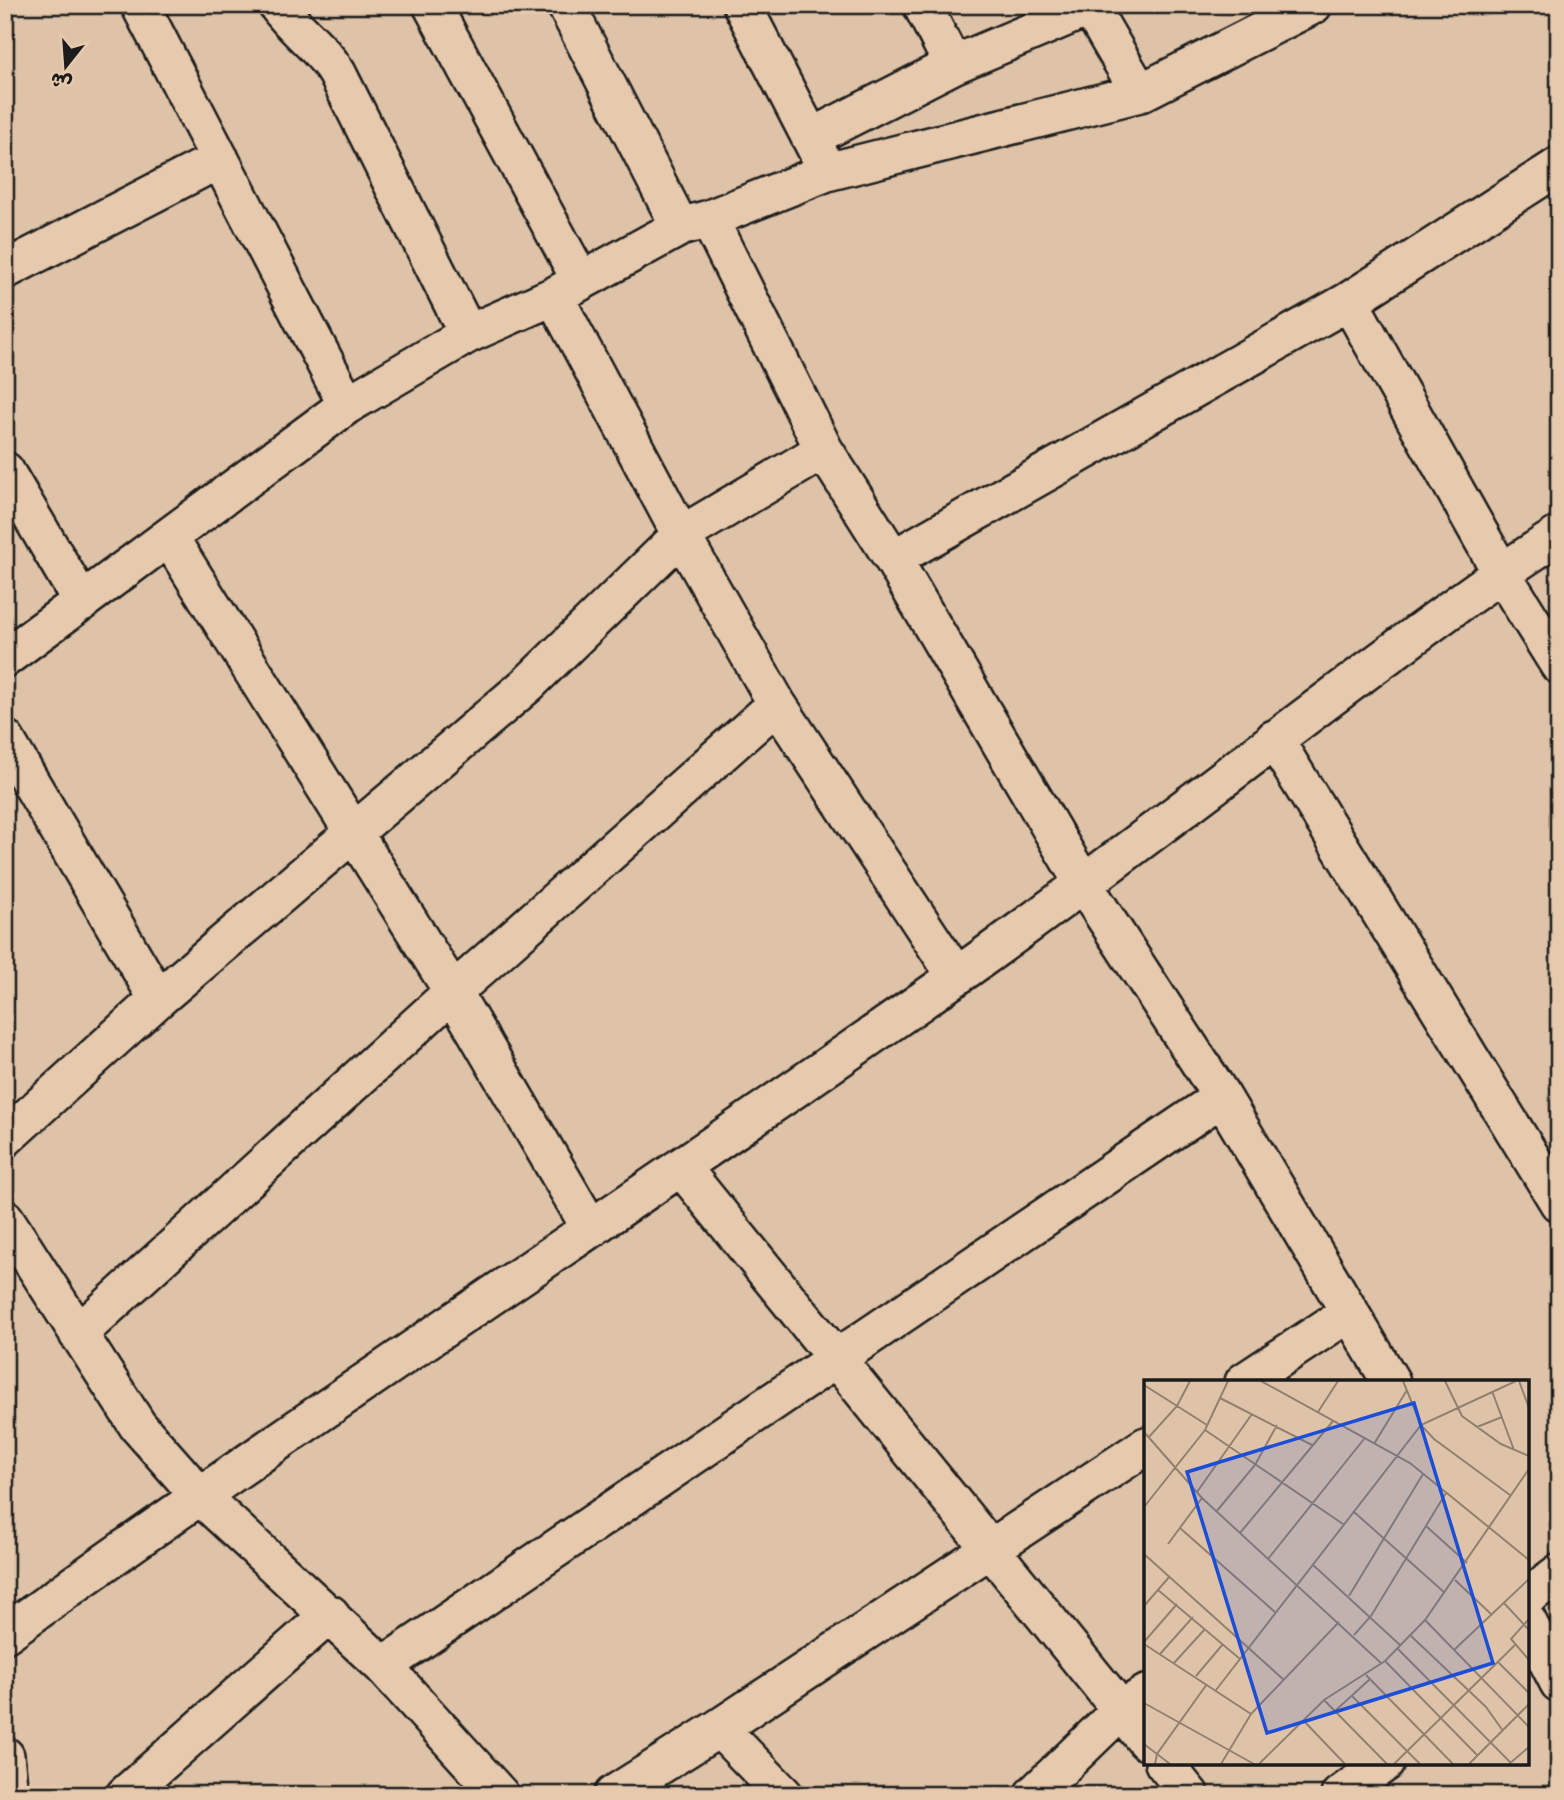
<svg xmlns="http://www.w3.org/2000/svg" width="1564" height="1800" font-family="'Gochi Hand','Playpen Sans Arabic',sans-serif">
  <rect width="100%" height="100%" fill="#dfc3a8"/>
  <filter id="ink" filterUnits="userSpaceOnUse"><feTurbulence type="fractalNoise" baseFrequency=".0143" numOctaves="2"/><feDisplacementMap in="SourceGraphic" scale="14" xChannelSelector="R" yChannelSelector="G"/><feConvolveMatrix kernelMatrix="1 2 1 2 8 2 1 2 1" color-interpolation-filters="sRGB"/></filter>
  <g filter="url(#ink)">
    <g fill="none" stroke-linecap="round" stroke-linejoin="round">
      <!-- minor casing -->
      <g stroke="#1c1c1c" stroke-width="42">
        <path id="minor" d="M140,5L347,405
          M277,5C295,30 320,46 337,73L468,334
          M432,5L581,281
          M566,5L680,227
          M742,5L822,160
          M922,5L953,65
          M1089,5L1140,93
          M812,137L953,65L1090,7
          M709,219L824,450L893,559L1084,885L1222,1097L1391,1382
          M5,270L220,159
          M554,296L681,535L777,704L956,976
          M1349,301L1501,572L1559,665
          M5,471L82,602
          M169,537L453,992L591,1229
          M893,559L1349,301L1559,166
          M5,658L347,405L468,334L554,296L680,227L709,219L827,172L1140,93L1313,5
          M5,739L158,999
          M1274,739L1559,1203
          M5,1138L158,999L528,684L681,535L824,450
          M682,1168L1146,1741
          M5,1219L138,1426L198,1494L383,1666L500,1795
          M78,1334L453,992L777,704
          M1244,1382L1350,1312
          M1527,1597L1559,1573
          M1527,1621L1559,1683
          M5,1634C318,1408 642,1198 957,976C1095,878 1228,774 1364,673C1428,626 1491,578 1559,535
          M383,1666L1222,1097
          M719,1728L784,1795
          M5,1756L9,1795
          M1164,1763L1190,1795
          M125,1795L330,1614
          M613,1795L719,1728L1146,1446
          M1033,1795L1121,1710L1146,1694
          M1340,1795L1385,1763"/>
      </g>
      <!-- minor -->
      <use href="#minor" stroke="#e7caae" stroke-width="37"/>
    </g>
  </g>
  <!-- overview -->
  <g transform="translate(1144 1380)">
    <rect width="385" height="385" fill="#dfc3a8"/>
    <path fill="none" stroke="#918070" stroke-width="2" d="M117,1L266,83L385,180M259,1L277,45L290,59L366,115M301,1L318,36L357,64L385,76M375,1L385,28M0,5L63,45M348,11L370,70M76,18L168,65M174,32L194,1M333,47L358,37M61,50L199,144M0,52L58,118L237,283M4,58L33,26L46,1M230,64L263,10M53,112L108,34M0,127L61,50L84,1M209,131L301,213M72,132L111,85L133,45M282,146L323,183M36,148L132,233M96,153L189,41M24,164L58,118M0,174L140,300M124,179L220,59M168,184L256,265M311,200L347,234M14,210L96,279M205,216L279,94M360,223L385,250M0,226L26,196M385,239L367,259L385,280M281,240L385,347M210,255L227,236L302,113M267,256L342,327L359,351M0,262L33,224M0,264L107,334L195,242M253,268L367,383M310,270L385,199M16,274L49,237M241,281L334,376M354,282L385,313M30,283L61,249M222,295L309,384M52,296L79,264M72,310L277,45L372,1M208,316L276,384M180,320L243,384M0,323L110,384M191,331L226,299M159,340L201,384M0,364L26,384M11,384L13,374L63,304M77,384L107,334M115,384L180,320L241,281L281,240L385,89M250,384L371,265M325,384L385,324M365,384L385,367"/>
    <path fill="#1d4ed8" fill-opacity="0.15" stroke="#1d4ed8" stroke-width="3.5" d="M270,23L349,283L123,353L43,92Z"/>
    <rect width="385" height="385" fill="none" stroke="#1c1c1c" stroke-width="3.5"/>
  </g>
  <!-- margin -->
  <rect width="1564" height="1800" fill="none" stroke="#e7caae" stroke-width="28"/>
  <rect x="14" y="14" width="1536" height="1772" fill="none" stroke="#1c1c1c" stroke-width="2.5" filter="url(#ink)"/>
  <!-- north arrow -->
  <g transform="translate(66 66) rotate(197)" stroke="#e7caae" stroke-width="5" paint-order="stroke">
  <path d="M0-5L12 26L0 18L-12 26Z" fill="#1c1c1c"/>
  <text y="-10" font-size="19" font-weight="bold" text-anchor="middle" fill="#1c1c1c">ش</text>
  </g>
</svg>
